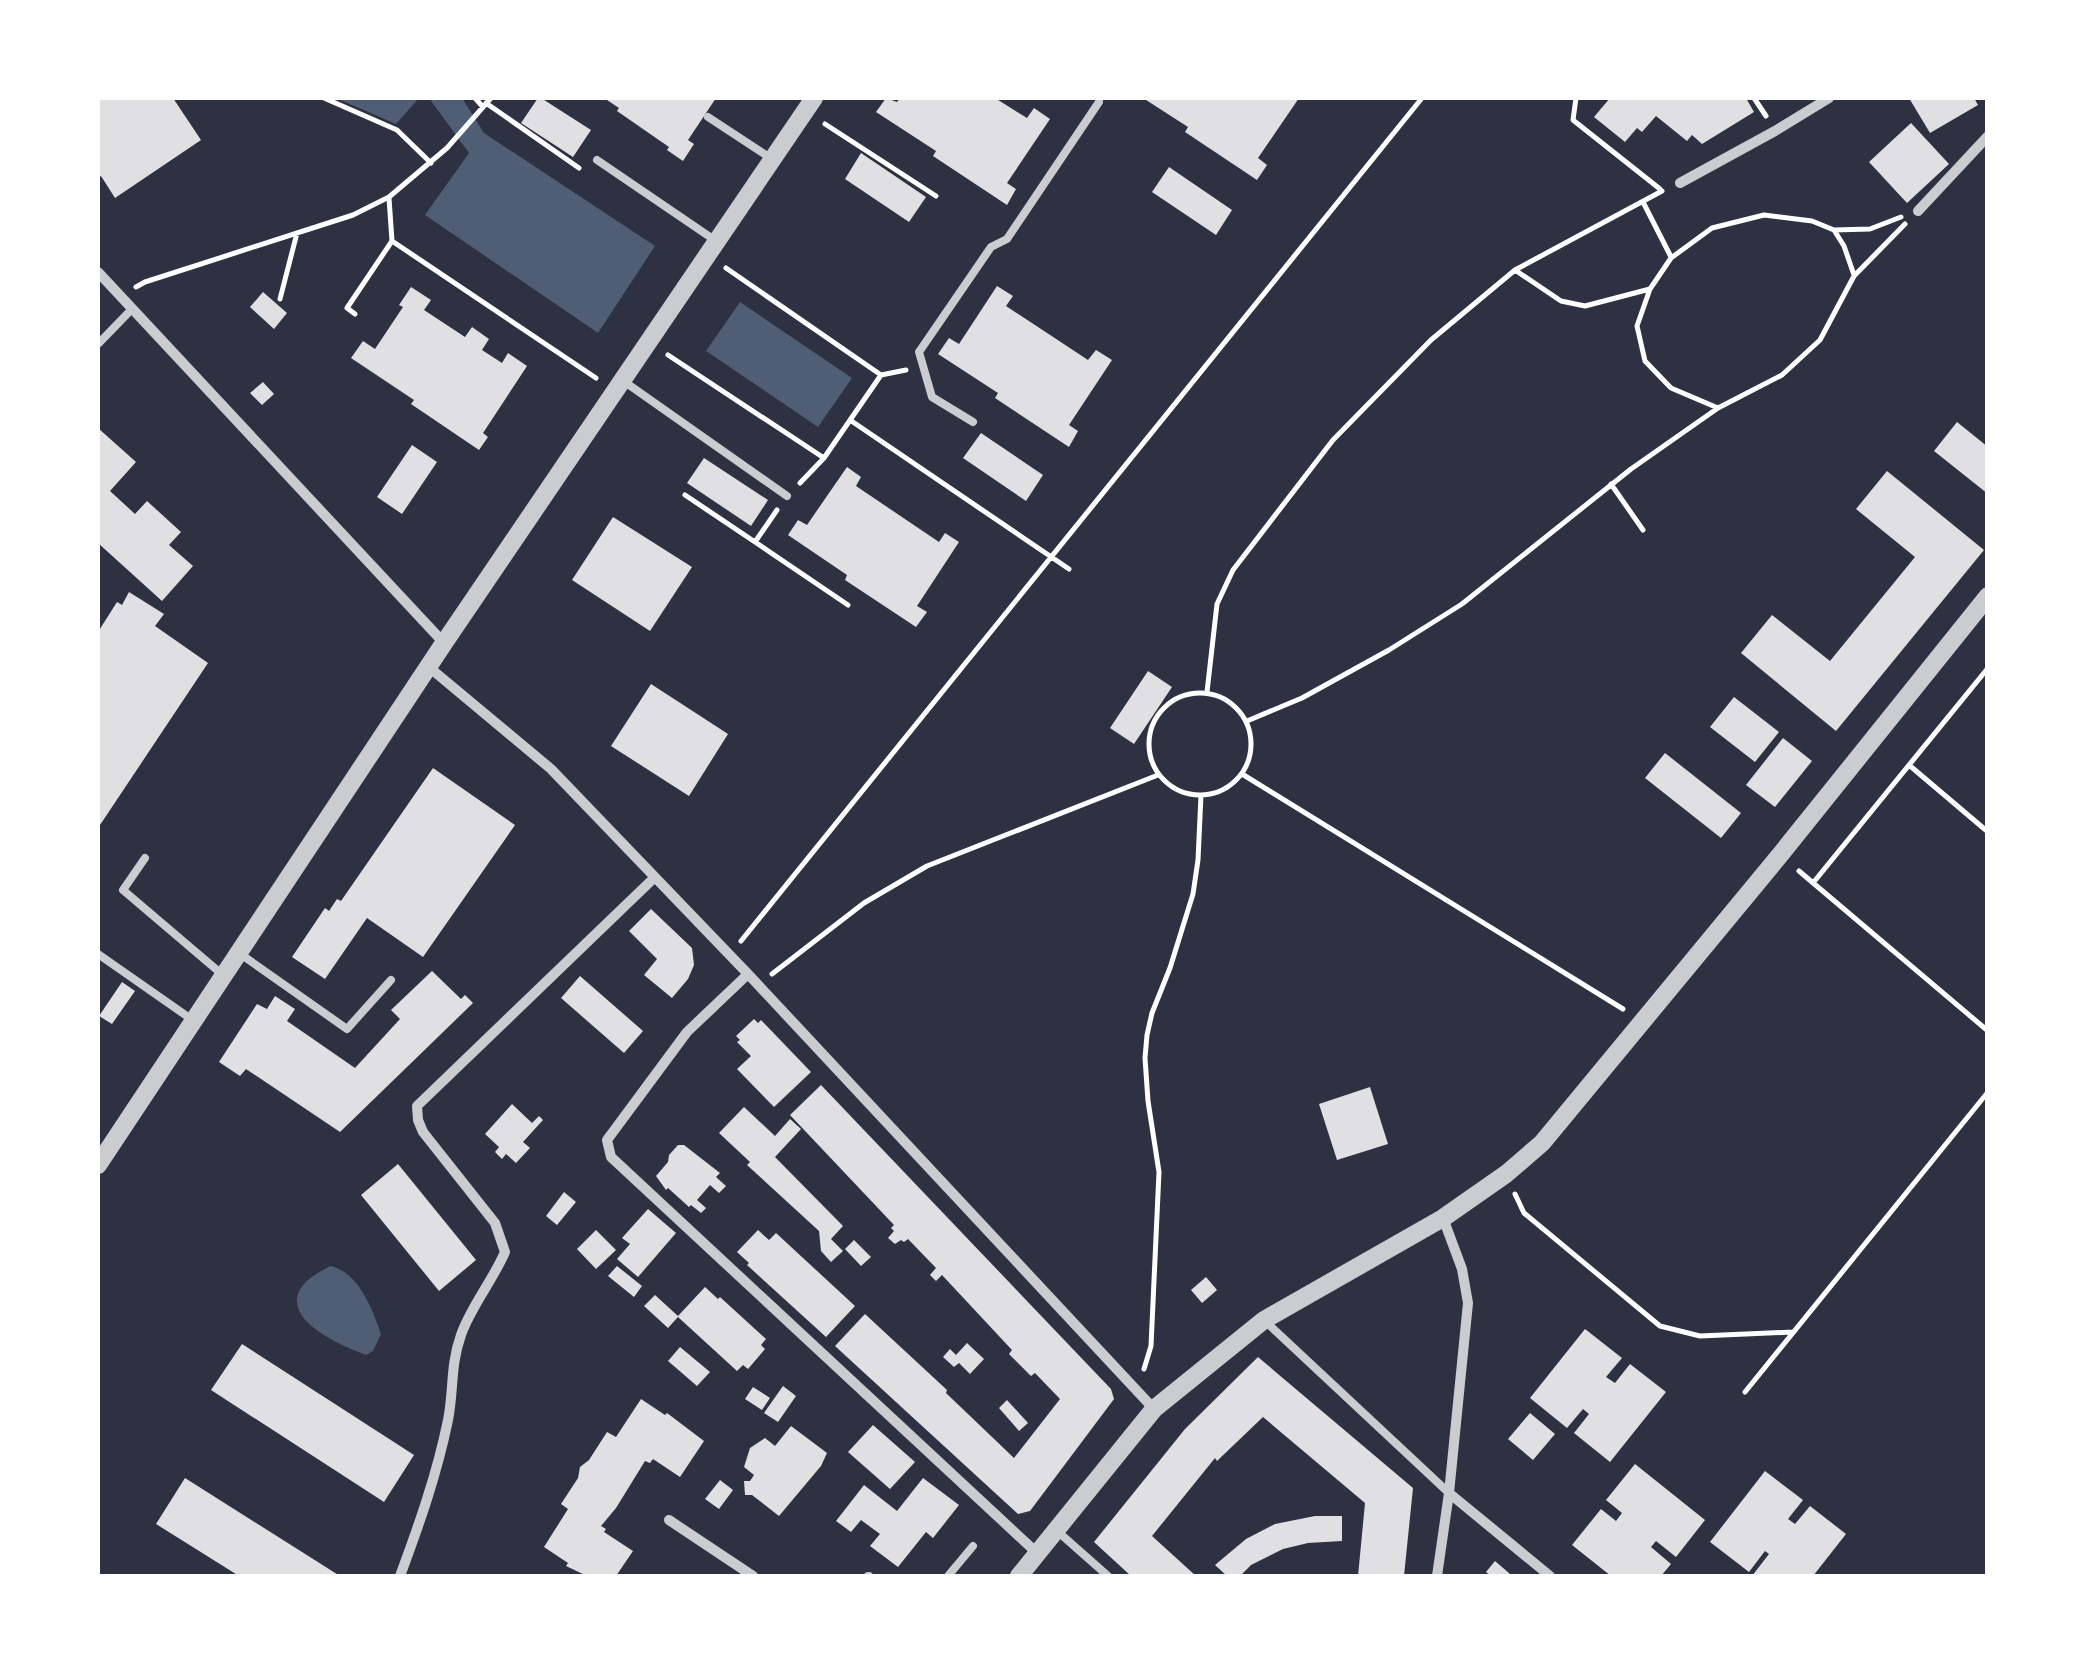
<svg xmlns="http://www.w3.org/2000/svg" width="2085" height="1674" font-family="'PT Serif',serif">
  <rect width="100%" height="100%" fill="#2d3142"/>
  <!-- water -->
  <path fill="#4f5d75" d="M336,98H419L396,124Z
    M429,98H462L484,133L655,246L598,333L425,215L469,153Z
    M740,302L852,378L818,427L706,351Z
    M330,1266C358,1271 373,1310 381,1334L373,1351L366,1355C342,1346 275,1318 304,1284C311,1276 321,1271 330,1266Z"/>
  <!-- building -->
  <path fill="#e0e0e3" d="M98,98H173L201,140L115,198L101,176L98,178Z
    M538,98H541L591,130L573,157L521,123Z
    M604,98H716L688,140L694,144L683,161L667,150L669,147L617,111L619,108Z
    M886,98L897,102L900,98H995L1027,118L1034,108L1050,119L1007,183L1016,189L1007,205L933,156L936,151L876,112Z
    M1143,98H1299L1258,158L1267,165L1257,180L1185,132L1188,127Z
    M1610,98H1746L1754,112L1702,144L1692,135L1687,141L1656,116L1642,132L1637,128L1625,142L1594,117Z
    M1909,98H1974L1978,105L1930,133Z
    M1911,123L1949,164L1907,203L1869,162Z
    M861,153L926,197L909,222L845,179Z
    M1169,167L1232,210L1216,235L1152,192Z
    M997,286L1013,296L1006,306L1088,360L1096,350L1112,360L1069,425L1078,431L1069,447L995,398L998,393L938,354L949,338L959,344Z
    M411,287L431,300L424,310L465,337L472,327L489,339L482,350L502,363L508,353L527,366L483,433L488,437L479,450L411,404L414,400L351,358L363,341L375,349L403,307L399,305Z
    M263,292L287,313L274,329L250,307Z
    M263,382L274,394L262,405L250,393Z
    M1957,422L1988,447V494L1934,451Z
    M98,428L136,462L110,491L135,514L147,501L181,532L169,545L193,566L162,601L98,543Z
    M981,433L1043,475L1026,501L963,458Z
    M412,445L437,462L402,514L377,497Z
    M704,458L768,500L751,526L687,483Z
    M847,467L861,477L856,486L939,542L945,533L959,542L917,606L927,612L916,627L845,580L847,575L788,535L798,520L807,525Z
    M1887,471L1984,550L1836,731L1741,653L1772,615L1830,661L1915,557L1856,509Z
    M613,517L692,567L650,631L572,580Z
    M129,592L164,614L155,626L208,663L98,828V632L117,602L122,605Z
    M1148,671L1172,687L1134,744L1110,728Z
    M651,684L728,734L689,796L611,746Z
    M1734,697L1779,732L1755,762L1710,727Z
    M1783,738L1812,761L1775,807L1746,785Z
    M1665,753L1741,813L1721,838L1645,778Z
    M433,768L515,825L423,957L367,918L325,979L292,957L325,908L329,911L337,899L341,901Z
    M651,909L692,948L694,965L688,979L672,998L644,975L657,959L629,931Z
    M432,971L461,999L465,995L473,1003L340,1132L246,1069L240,1076L219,1062L257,1004L267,1009L275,996L295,1009L287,1021L355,1068L400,1019L391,1010Z
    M580,976L643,1031L624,1053L561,998Z
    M122,982L135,991L112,1024L99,1016Z
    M754,1019L758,1023L761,1020L811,1072L774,1107L737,1069L751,1056L737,1042L740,1040L736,1036Z
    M821,1085L1111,1389L1114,1399L1030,1511L1018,1514L835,1346L865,1314L947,1390L946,1393L1014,1458L1060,1399L1035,1373L1031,1376L1009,1354L1012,1350L942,1275L936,1281L930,1275L936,1268L908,1239L904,1242L901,1240L895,1244L888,1238L894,1231L891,1228L894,1225L790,1115Z
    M1370,1087L1388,1144L1337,1160L1319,1104Z
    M512,1104L532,1123L539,1116L543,1120L523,1142L530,1148L516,1163L506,1154L502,1159L495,1152L499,1147L485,1134Z
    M744,1107L775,1136L790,1119L801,1129L775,1157L843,1226L831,1239L843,1251L831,1262L821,1251L819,1231L747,1165L750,1162L719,1133Z
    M678,1145H684L720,1173L716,1177L726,1186L719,1193L710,1185L697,1200L706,1208L701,1213L691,1205L689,1207L668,1188L666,1190L656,1176L668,1162L669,1155Z
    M398,1164L476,1260L439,1291L361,1195Z
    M564,1192L576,1202L557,1225L546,1216Z
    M648,1209L676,1233L638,1277L617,1259L630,1244L622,1238Z
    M596,1230L616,1250L596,1269L577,1249Z
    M758,1230L769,1240L776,1233L855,1306L826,1337L747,1265L749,1263L737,1252Z
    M854,1240L871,1257L861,1266L845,1249Z
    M617,1266L642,1286L634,1297L608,1276Z
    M1206,1277L1217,1290L1202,1303L1191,1290Z
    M705,1287L718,1299L720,1297L766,1339L761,1345L765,1349L748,1369L743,1365L737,1371L678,1317L668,1328L644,1306L655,1295L678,1316Z
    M1585,1329L1622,1358L1606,1377L1615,1383L1630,1364L1666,1392L1610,1462L1574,1433L1589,1414L1583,1409L1567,1428L1530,1398Z
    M967,1343L984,1359L970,1374L959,1363L954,1367L943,1357L950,1349L956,1355Z
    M242,1344L414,1455L384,1502L211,1390Z
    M680,1347L710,1372L697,1386L668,1361Z
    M1258,1357L1413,1488L1404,1576H1358L1365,1503L1263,1417L1217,1461L1215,1458L1152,1536L1196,1576H1131L1094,1542L1185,1429Z
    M783,1386L796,1396L778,1422L764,1413Z
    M753,1387L770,1398L762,1410L745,1399Z
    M641,1399L665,1415L667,1413L704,1441L680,1477L653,1459L650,1463L645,1461L616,1508L601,1526L606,1529L604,1532L633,1551L616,1576H587L566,1566L568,1563L544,1547L568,1509L561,1504L578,1478L580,1467L589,1460L607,1432L616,1437Z
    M1007,1400L1028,1423L1019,1431L999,1408Z
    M1530,1413L1555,1434L1533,1460L1508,1439Z
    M873,1425L915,1462L890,1489L848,1452Z
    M791,1426L827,1453L821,1466L779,1516L752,1495H745L744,1481H750L754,1475L744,1467L750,1448L765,1438L775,1446Z
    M1635,1464L1705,1520L1676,1557L1656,1541L1651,1547L1671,1564L1661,1576H1611L1572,1545L1601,1509L1616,1521L1622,1513L1606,1500Z
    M1765,1471L1803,1500L1788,1519L1795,1524L1810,1506L1846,1534L1813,1576H1752L1769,1554L1765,1551L1749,1572L1710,1542Z
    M185,1478L340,1576H239L156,1524Z
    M923,1478L959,1505L933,1538L926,1532L898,1567L870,1546L880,1534L861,1520L851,1532L836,1521L864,1485L897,1511Z
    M720,1480L733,1490L719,1509L705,1499Z
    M1315,1516H1342V1541L1308,1543L1283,1549L1251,1565L1240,1576H1227L1215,1565L1246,1539L1275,1524Z
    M1495,1561L1510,1574L1508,1576H1491L1486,1572Z"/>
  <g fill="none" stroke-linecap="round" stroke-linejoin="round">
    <!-- path -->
    <path stroke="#fff" stroke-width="5" d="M324,98L397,130L431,163
      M475,98L483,107
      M1576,98L1573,120L1660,189
      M1754,98L1766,116
      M486,103L579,168
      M825,124L936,196
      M389,198L392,241L596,378
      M1643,202L1671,257
      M1834,230L1870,229L1901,217
      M726,268L881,375L906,370
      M1515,270L1561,301L1585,306L1650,289
      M136,287L145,282L353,215L389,197L447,148L491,98
      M280,299L297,233
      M355,314L347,308L392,241
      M668,355L824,458
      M1718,408L1671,388L1645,361L1637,326L1650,289L1671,258L1712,228L1764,215L1812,221L1834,230L1844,246L1854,275
      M850,420L1069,569
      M800,483L824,458L881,375
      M1611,484L1643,530
      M685,495L755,542
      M777,510L755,542L848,605
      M1207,692L1217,604L1233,570L1333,440L1431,340L1515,270L1662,191
      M1149 744a51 51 0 1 1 102 0a51 51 0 1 1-102 0Z
      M1247,721L1302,698L1389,650L1462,604L1631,469L1718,408L1782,375L1820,340L1854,276L1905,224
      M1909,765L1988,832
      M1242,774L1623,1009
      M1799,871L1988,1031
      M1813,883L1988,668
      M741,941L1422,98
      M772,974L864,903L927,866L1158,775
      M1515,1194L1524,1213L1660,1326L1700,1336L1793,1332
      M1144,1369L1151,1346L1159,1172L1148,1101L1145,1058L1147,1035L1152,1013L1170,968L1193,894L1198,860L1201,795
      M1745,1392L1988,1092"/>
    <!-- service -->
    <path stroke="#caccd0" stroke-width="8" d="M708,117L772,159
      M597,160L716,241
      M98,344L132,309
      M622,380L787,496
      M973,422L932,397L919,352L991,247L1007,239L1099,102V98
      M145,858L123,890L224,976
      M239,953L347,1029L391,980
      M98,954L194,1021
      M1266,1322L1449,1493
      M1056,1530L1108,1576
      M868,1576H869
      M948,1576L973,1546"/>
    <!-- minor -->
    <path stroke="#caccd0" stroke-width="10" d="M1680,183L1775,131L1829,98
      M1918,211L1988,136
      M98,272L444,643
      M430,668L551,769L748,974L1154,1409
      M748,974L687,1032L607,1140L611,1157L1037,1553
      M1449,1493L1550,1576
      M669,1520L753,1576
      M400,1576C419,1525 437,1474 448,1420C454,1390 450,1366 461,1335C470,1308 493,1280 505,1252L495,1223L423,1132L418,1120L417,1106L655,877
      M1437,1576L1449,1493L1468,1303L1462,1269L1443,1218"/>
    <!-- tertiary -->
    <path stroke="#caccd0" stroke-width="18" d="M98,1165L444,643L814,98
      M1019,1576L1154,1409L1264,1320L1443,1218L1506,1174L1542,1143L1780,855L1988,596"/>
  </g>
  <!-- border -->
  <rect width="2085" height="1674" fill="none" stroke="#ffffff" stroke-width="200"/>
</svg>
